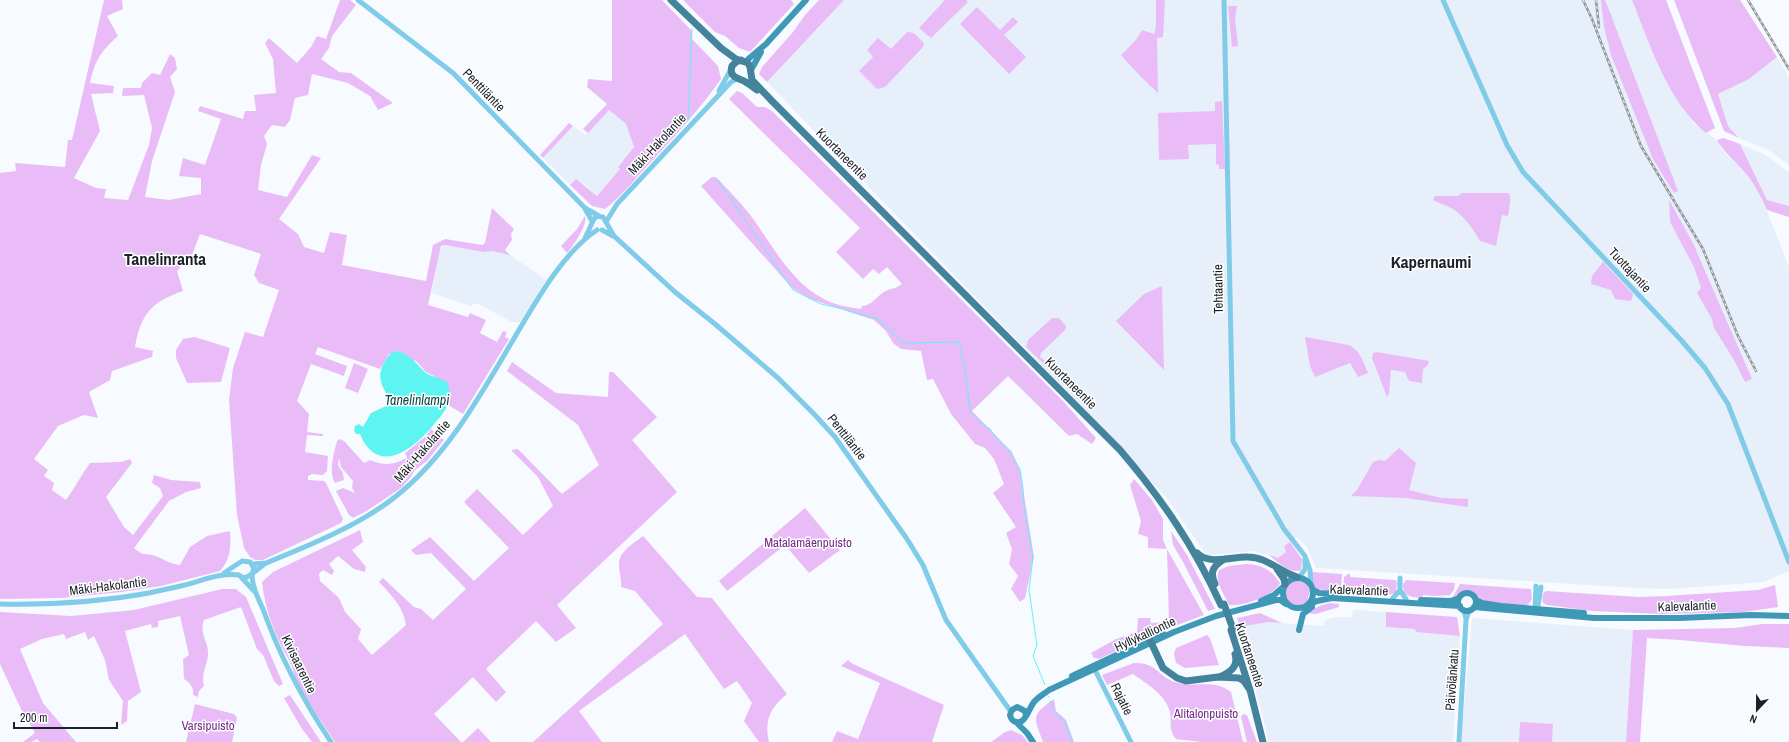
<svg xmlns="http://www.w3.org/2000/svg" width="1789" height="742" font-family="'Archivo Narrow',sans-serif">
  <rect width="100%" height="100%" fill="#f7fbff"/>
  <!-- built -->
  <path fill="#e7effa" d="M844,0H1632L1655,56L1693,123L1717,140L1723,151L1741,167L1760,193L1789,267V571L1764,582L1669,589L1638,588L1316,568L1307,547L1297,537L1284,546L1286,552L1278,558L1254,551L1210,555L1205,553L1166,497L1020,343L767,82Z
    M1777,57L1789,78V165L1770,151L1739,138L1728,126L1718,94L1749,79Z
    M609,110L626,124L634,147L618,167L620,169L597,196L583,183L573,182L570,185L543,158L573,126L585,135Z
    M1740,144L1764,154L1789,172V206L1767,200Z
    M445,245L483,252L492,251L510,255L546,280L520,322H512L476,303L470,306L432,293L440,249Z
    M1353,610L1386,612L1387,627L1415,629L1416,632L1460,636L1453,742H1269L1240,627L1268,622L1324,626L1325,620L1336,617H1352Z
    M1472,618L1633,630L1626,742H1461Z"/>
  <!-- green -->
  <path fill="#eabcf7" d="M104,0H122L123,9L107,16L118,36C101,51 95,60 90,83L114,86L113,93L91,94L100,131L74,178L96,188L106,189L104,198L128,200L149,145L152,128L144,95L122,96L123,88H141L142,83L152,73L160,75L170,54L175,58L177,69L170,77L175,92L152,161L145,197L169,200L201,194V178L179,176L183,158L205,165L221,119L198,111L200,106L243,119L245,111H256L254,95L276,93L273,59L265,43L269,38L297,63L311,47L317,36L326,39L340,0H350L356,5L332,36L329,48L321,59L339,72L351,73L393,103L378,110L370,96L348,83L312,74L308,95L295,98L290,120L285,127L272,125L264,136L267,144L261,165L258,190L287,197L312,155L321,158L279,219L298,234L304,247L324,253L330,232L347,235L342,265L426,281L433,245L445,239L482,245L485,243L492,208L514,229L511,234L512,240L505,250L510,255L492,251L483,252L445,245L441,246L428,305L468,317L470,313L486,320L480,333L497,342L503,331L507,332L505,337L509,339L463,414L448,405L450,394L436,377L426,372L416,361L389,354L380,369L318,347L315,354L347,366L344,376L311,364L297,401L309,414L307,432L323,434V436L307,435L305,452L328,456L327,471L323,475L312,474L308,476V480L324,481L326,483L343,519L341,523L263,560H255L250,557L244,548L237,515L229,400L233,368L245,332L263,337L279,290L259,283L254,275L261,254L200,234L192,255L177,271L183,291C151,302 141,314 135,347L153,351L152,357L112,371L110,380L89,392L98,418L84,415L58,426L34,459L48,470L44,476L54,483L52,490L66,500C75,488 81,475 90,463L121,462L130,459L132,463L106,497L124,527L133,535L163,496L160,488L152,483L154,475L171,480L200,482L201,488L186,492L169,501L134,548C144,556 142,553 152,555C162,557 168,564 180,565L190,547L207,536L230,531C231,547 231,558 220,571L161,586L122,592L62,598L0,599V173L16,171L15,163L65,167L68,140H72Z
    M612,0H662L692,31V39L718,66L721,79C700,109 675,136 650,163C635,179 622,196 605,209L592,206L570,185L576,179L597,196L620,169L618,167L634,147L626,124L609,110L588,133L583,129L607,104L587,87L588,79L612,81Z
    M683,0H791L794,4L750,52L739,48L725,36L715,32Z
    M819,0H844L767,82L759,74L762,67L793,32L805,15Z
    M943,0H966L968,2L931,38L919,28L944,1Z
    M1156,0H1165L1163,37L1157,38L1158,93L1140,76L1121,55L1136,40L1142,30L1154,34L1156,27Z
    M1601,0H1605L1611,15L1678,191L1674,193L1653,159L1611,55L1604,27Z
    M1632,0H1666L1715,128L1706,133C1668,102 1650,45 1632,0Z
    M1674,0H1740L1777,57L1749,79L1718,94L1728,126L1739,138L1724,131Z
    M1228,6H1237L1235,18L1238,46L1232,47Z
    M977,7L1000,30L1013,17L1018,22L1004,35L1026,57L1009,74L960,24Z
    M907,32L914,33L924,43L923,47L885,87L877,89L859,71L873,57L867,50L878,38L891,49Z
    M737,91L742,93L757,107H765L772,111L1063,401L1096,438L1092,444L1077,434L1069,436L1008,376L972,411L1012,452L1020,470L1034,557L1025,598L1020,602L1011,589L1018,576L1009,564L1012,549L1006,533L1016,527L993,493L1004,484L994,459L985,448L975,444L951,414L933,379L927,380L921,351L901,349L893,343L886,331L874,320L810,299L792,288L701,186L712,177H715L719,180C731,193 744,206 754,220C773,247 792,282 822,298C834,305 848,307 861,309L862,306C871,306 876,297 884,292C890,288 896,289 902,284L887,267L879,274L873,269L863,279L836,252L860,228L729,99Z
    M1222,101L1225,169H1219V165L1216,164V144L1188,145L1189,159L1159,160L1158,113L1215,111V102Z
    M569,123L573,126L543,158L540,155Z
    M1723,138L1740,144L1767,200L1789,206V217L1767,210C1760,194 1752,179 1740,167C1732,158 1723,151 1717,140Z
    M1462,193H1508L1510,196V203L1508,216L1502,215L1496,246L1480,241C1473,229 1465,217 1453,209C1447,205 1439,204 1433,200L1435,196H1458Z
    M1669,200L1693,243L1752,379L1745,382L1734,360L1714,328L1712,319L1697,293L1701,288L1694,267L1670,222Z
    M585,216C588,225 573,246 567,253L561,246L577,229Z
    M1603,262L1633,294L1632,299L1630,301L1615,299L1611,290L1591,284L1592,276Z
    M1162,286L1164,370L1116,321L1144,294Z
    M1052,318H1059L1066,326L1065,330L1041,353L1040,357L1049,364L1046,366L1026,347L1028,340Z
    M195,337L230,348L221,382L187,383L176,358V350L183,339Z
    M1305,337L1349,345C1361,351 1363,362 1368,373L1358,377L1350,363L1315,377L1310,366Z
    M1377,352L1429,361L1428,365L1423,369L1422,383L1409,381L1405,372L1391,370L1389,394L1387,397L1372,358L1373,353Z
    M512,362L556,393L608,397L609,372H613L657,417L632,440L677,492L557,605L576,628L556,642L536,621L486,669L506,692L496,702L473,677L434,714L461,742H335C321,721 306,700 295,677C293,671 292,665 289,660C275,636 265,610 262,582L273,572L360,530L363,542L352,550L366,567L365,572L354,569L338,556L329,564L334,571L332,575L323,570L319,574L320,581L339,598L345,612L361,629L358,639L372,655L406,625C403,606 392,596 379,582L383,578L414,607L421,609L433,620L466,589L431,553L416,555L411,550L430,537L474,581L509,548L464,502L477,489L523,535L553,506L538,477L511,450L518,449L562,494L599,465L578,425L507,371Z
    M354,363L368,369L358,393L345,388Z
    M431,429L444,440L427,461L415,470L410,478L401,488L365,512L353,518L349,515L336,491L343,488L355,493L352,488L353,481L341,467L339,458L338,465L343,473L344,480L335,483C328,472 334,453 337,441L339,439L344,441L364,463L370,460C384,466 394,465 407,458L405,453L426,436Z
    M1399,448L1416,463L1409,490L1441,498L1468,499V507L1406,498L1351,496L1357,490L1373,462L1379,460L1385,461Z
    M1134,479L1152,500L1163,519V540L1167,549L1204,615L1148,636L1099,659L1094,658L1091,653L1116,639L1137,632L1138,618H1150L1151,623L1169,622L1167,549L1148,548V537L1138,534L1141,521L1130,485Z
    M805,508L840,550L809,573L785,545L727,591L719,581Z
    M1171,531L1187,555L1215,609L1208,611L1183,562L1173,545Z
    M643,536L697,597L712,598L787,694C770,708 764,720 769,742H759L744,721L752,703L737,681L724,689L685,634L579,711L602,742H533L663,624L635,591L621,587C622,579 619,573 619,565C618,552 634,543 643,536Z
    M1290,542L1302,559L1301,570C1290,575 1277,561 1269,555L1278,558L1286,552L1284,546Z
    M1246,564C1262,565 1271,569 1280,583C1274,596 1242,607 1229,605C1224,594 1214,581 1219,570L1229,566Z
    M1312,572L1342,574L1341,592L1316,589L1313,585Z
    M1348,574H1350V577L1395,580L1397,582L1396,592C1386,599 1356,594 1343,593L1344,577Z
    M1296,580L1306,583L1310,591L1307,601L1299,606L1290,603L1285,594L1288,584Z
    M1406,580L1455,583L1454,590L1450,595L1435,596L1423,595L1422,598C1411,597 1403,597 1403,584Z
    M1460,584L1531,589L1532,599L1528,605H1524C1513,604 1488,605 1480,599C1475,596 1475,591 1467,591C1462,591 1458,595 1453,597Z
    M1775,585L1778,607L1744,612L1661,614L1592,611L1547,605L1543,603C1542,598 1542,594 1546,591L1639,597L1667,596L1758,590Z
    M222,589H236L246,597L283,684L279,686L274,681L263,655L257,649L241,607L204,620C199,636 209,641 208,655C207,667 201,673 204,686L199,691L198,697L193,695C194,687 190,683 184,679L183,659L189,655L180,616L158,621V627L152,628L151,624L125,631L141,692L128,701L127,721L121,725L123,701L109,680L105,660L94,636L88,640L85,632L66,639L64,634L42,639L20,649L43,703L76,742H40L37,739L31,742H23L35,733L21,709L0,664V612L71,616L134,610Z
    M1330,603L1339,604V607L1316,614L1305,613L1322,605Z
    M1386,612L1457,617L1460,636L1416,632L1415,629L1386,627Z
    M1260,613L1282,623L1268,622L1240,627L1237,618Z
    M1762,624H1789V648L1745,646L1680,640L1647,638L1640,742H1626L1633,630L1735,628Z
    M1207,635L1210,638L1219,665L1185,668L1176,663L1174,654L1176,648Z
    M848,660L853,664L944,705L932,742H832L837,731L858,739L880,683L841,666Z
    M1134,663C1157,662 1157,676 1175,682C1197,689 1212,678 1231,692L1243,742H1202L1176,739C1168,729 1172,723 1170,712C1165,694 1147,684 1133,674L1107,685L1102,675Z
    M290,695L321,742H312L302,729L284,698Z
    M1054,699L1056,711L1066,720L1074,742H1043C1034,717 1030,716 1054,699Z
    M195,704L234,714L237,718L232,742H186Z
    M1243,714L1247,715L1257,742H1247L1241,717Z
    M1520,722L1553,724L1552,742H1519Z
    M478,728L491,742H463Z
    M1011,730L1022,735L1028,742H991L1005,732Z"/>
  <!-- water -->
  <path fill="#5ef4f1" d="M398,351C411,355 417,365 426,373C432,377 441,378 447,382C451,390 450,398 447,406C444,414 436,421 431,428C410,452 377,475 360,434H356L354,431L355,426L359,424L363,427L371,413L388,405C393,393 370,384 386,359C390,354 392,352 398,351Z"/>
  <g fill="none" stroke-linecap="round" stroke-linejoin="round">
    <!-- stream -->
    <path stroke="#5ef4f1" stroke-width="1" d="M688,120L692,29
      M717,179L747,223
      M749,226L793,290L821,304L843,309
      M845,310L878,319L904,343L959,342L965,371L970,411L982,424L990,429L1000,443L1007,448L1020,469L1023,488L1024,507L1033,557L1029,590L1037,645L1033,656L1045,685
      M1048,696L1049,697
      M1050,701L1053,711L1065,722L1072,742"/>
    <!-- minor -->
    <path stroke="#80cbe7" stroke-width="5" d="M358,0L453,73L584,207L592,221
      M1224,0L1233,441L1284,529L1305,556L1310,570L1311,585
      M1443,0L1507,145L1523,172L1681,340L1705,368L1728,404L1789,562
      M719,91L731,69
      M585,208L599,216
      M606,222L617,204L731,82L737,79
      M602,230L613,236
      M585,238L594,219L597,216L603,217L614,236L675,292L715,324L778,378L815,415L835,437L907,539L923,565L946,620L1011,712
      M252,564L266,563C308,546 360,525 395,497C447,456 480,396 513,340C534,305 562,253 597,230
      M224,573L242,561L250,562L254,568L252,574L245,578L240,576
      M253,573L266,563
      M252,574C252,587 258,598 263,609C280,657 303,700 331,742
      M241,577L254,591
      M1299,578L1305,569V559
      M1400,578V590L1406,599
      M1393,598L1400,590
      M0,604C50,605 100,602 149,593C161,590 173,588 185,585C201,581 222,572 239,575
      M1464,610L1466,619
      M1535,611L1536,586
      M1537,612L1541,587
      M1093,666L1131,742
      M1459,742L1466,620L1469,610"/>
    <!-- major -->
    <path stroke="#4098b7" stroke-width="6" d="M746,61L766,44L806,0
      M751,70L761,52
      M1283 593a15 15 0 1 1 30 0a15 15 0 1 1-30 0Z
      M1313,590L1319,593L1340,594
      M1458 602a9 9 0 1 1 18 0a9 9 0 1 1-18 0Z
      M1421,600L1451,601L1459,598
      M1476,600L1482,603L1501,606L1584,613
      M1261,601L1274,595L1283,587
      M1306,606L1317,601L1332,598L1460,606
      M1474,607L1594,618H1679L1751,615L1789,616
      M1299,630L1303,614L1312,607
      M1072,676L1163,633
      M1026,716L1025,711L1017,707L1012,710L1010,715C1011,719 1012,721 1016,722C1025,725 1029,708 1034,702C1038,697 1044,694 1049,690L1174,632L1216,616L1276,600H1280L1286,604
      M1016,722L1027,733L1033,742"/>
    <!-- highway -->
    <path stroke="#43839b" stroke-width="7" d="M671,0L721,48L736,59L748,63L750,67L752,80L772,101L1120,450C1162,499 1194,546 1221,605
      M741,60L736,62L732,66C729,76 736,78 744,81C749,84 753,87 757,90
      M1197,553C1210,566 1233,556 1248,557C1267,557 1280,572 1297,577
      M1277,569L1284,579L1285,584
      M1215,584C1209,571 1214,565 1225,559
      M1231,630L1250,690L1263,742
      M1149,638L1163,668L1177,678L1186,681L1218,677L1239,678L1244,681L1250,690
      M1220,677C1230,672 1239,667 1235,654"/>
    <!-- rail casing -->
    <g stroke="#90959a" stroke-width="2.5">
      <path id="rail" d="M1583,0L1592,19L1641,146L1703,249L1738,336L1756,371
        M1596,0L1599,27
        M1748,0L1789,69"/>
    </g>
    <!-- rail -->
    <use href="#rail" stroke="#fff" stroke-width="1" stroke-dasharray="3" stroke-linecap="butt"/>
    <!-- highway-bridge -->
    <path stroke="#43839b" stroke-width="7" d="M1224,604L1233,629"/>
  </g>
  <g text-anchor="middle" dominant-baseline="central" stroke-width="3" stroke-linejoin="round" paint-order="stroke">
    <!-- street labels -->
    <g font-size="13" fill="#1b2128" stroke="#fff">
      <text transform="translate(484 90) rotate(46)">Penttiläntie</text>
      <text transform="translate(657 144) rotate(-47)">Mäki-Hakolantie</text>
      <text transform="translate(842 154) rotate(45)">Kuortaneentie</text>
      <text transform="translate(1630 270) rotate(47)">Tuottajantie</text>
      <text transform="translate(1218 289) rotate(-91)">Tehtaantie</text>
      <text transform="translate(1071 383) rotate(45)">Kuortaneentie</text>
      <text transform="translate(847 437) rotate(52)">Penttiläntie</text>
      <text transform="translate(422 451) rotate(-49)">Mäki-Hakolantie</text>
      <text transform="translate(108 586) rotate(-7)">Mäki-Hakolantie</text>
      <text transform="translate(1359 590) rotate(2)">Kalevalantie</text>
      <text transform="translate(1687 606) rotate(-2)">Kalevalantie</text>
      <text transform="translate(1145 634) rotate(-25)">Hyllykalliontie</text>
      <text transform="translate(1250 655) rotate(72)">Kuortaneentie</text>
      <text transform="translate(299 664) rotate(64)">Kivisaarentie</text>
      <text transform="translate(1452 680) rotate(-86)">Päivölänkatu</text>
      <text transform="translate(1122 699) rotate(64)">Rajatie</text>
    </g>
    <!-- park labels -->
    <g font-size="13" fill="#742c87" stroke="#fff">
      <text x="808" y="542">Matalamäenpuisto</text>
      <text x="1206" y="713">Alitalonpuisto</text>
      <text x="208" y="725">Varsipuisto</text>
    </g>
    <!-- water labels -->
    <g font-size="14" font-style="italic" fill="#024a49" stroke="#fff">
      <text x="417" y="400">Tanelinlampi</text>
    </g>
    <!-- district labels -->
    <g font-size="17" font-weight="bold" fill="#1b2128" stroke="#fff">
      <text x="165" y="258">Tanelinranta</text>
      <text x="1431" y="261">Kapernaumi</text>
    </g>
  </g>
  <!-- north arrow -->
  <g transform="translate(1757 710) rotate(202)" stroke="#ffffff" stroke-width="3" paint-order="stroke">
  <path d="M0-3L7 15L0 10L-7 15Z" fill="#1b2128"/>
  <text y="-6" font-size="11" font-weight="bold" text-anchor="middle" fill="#1b2128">N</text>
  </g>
  <!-- scale -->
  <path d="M14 722v6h103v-6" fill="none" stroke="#1b2128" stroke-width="2"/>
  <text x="20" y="722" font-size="12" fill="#1b2128" stroke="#ffffff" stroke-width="3" paint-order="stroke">200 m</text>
</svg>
